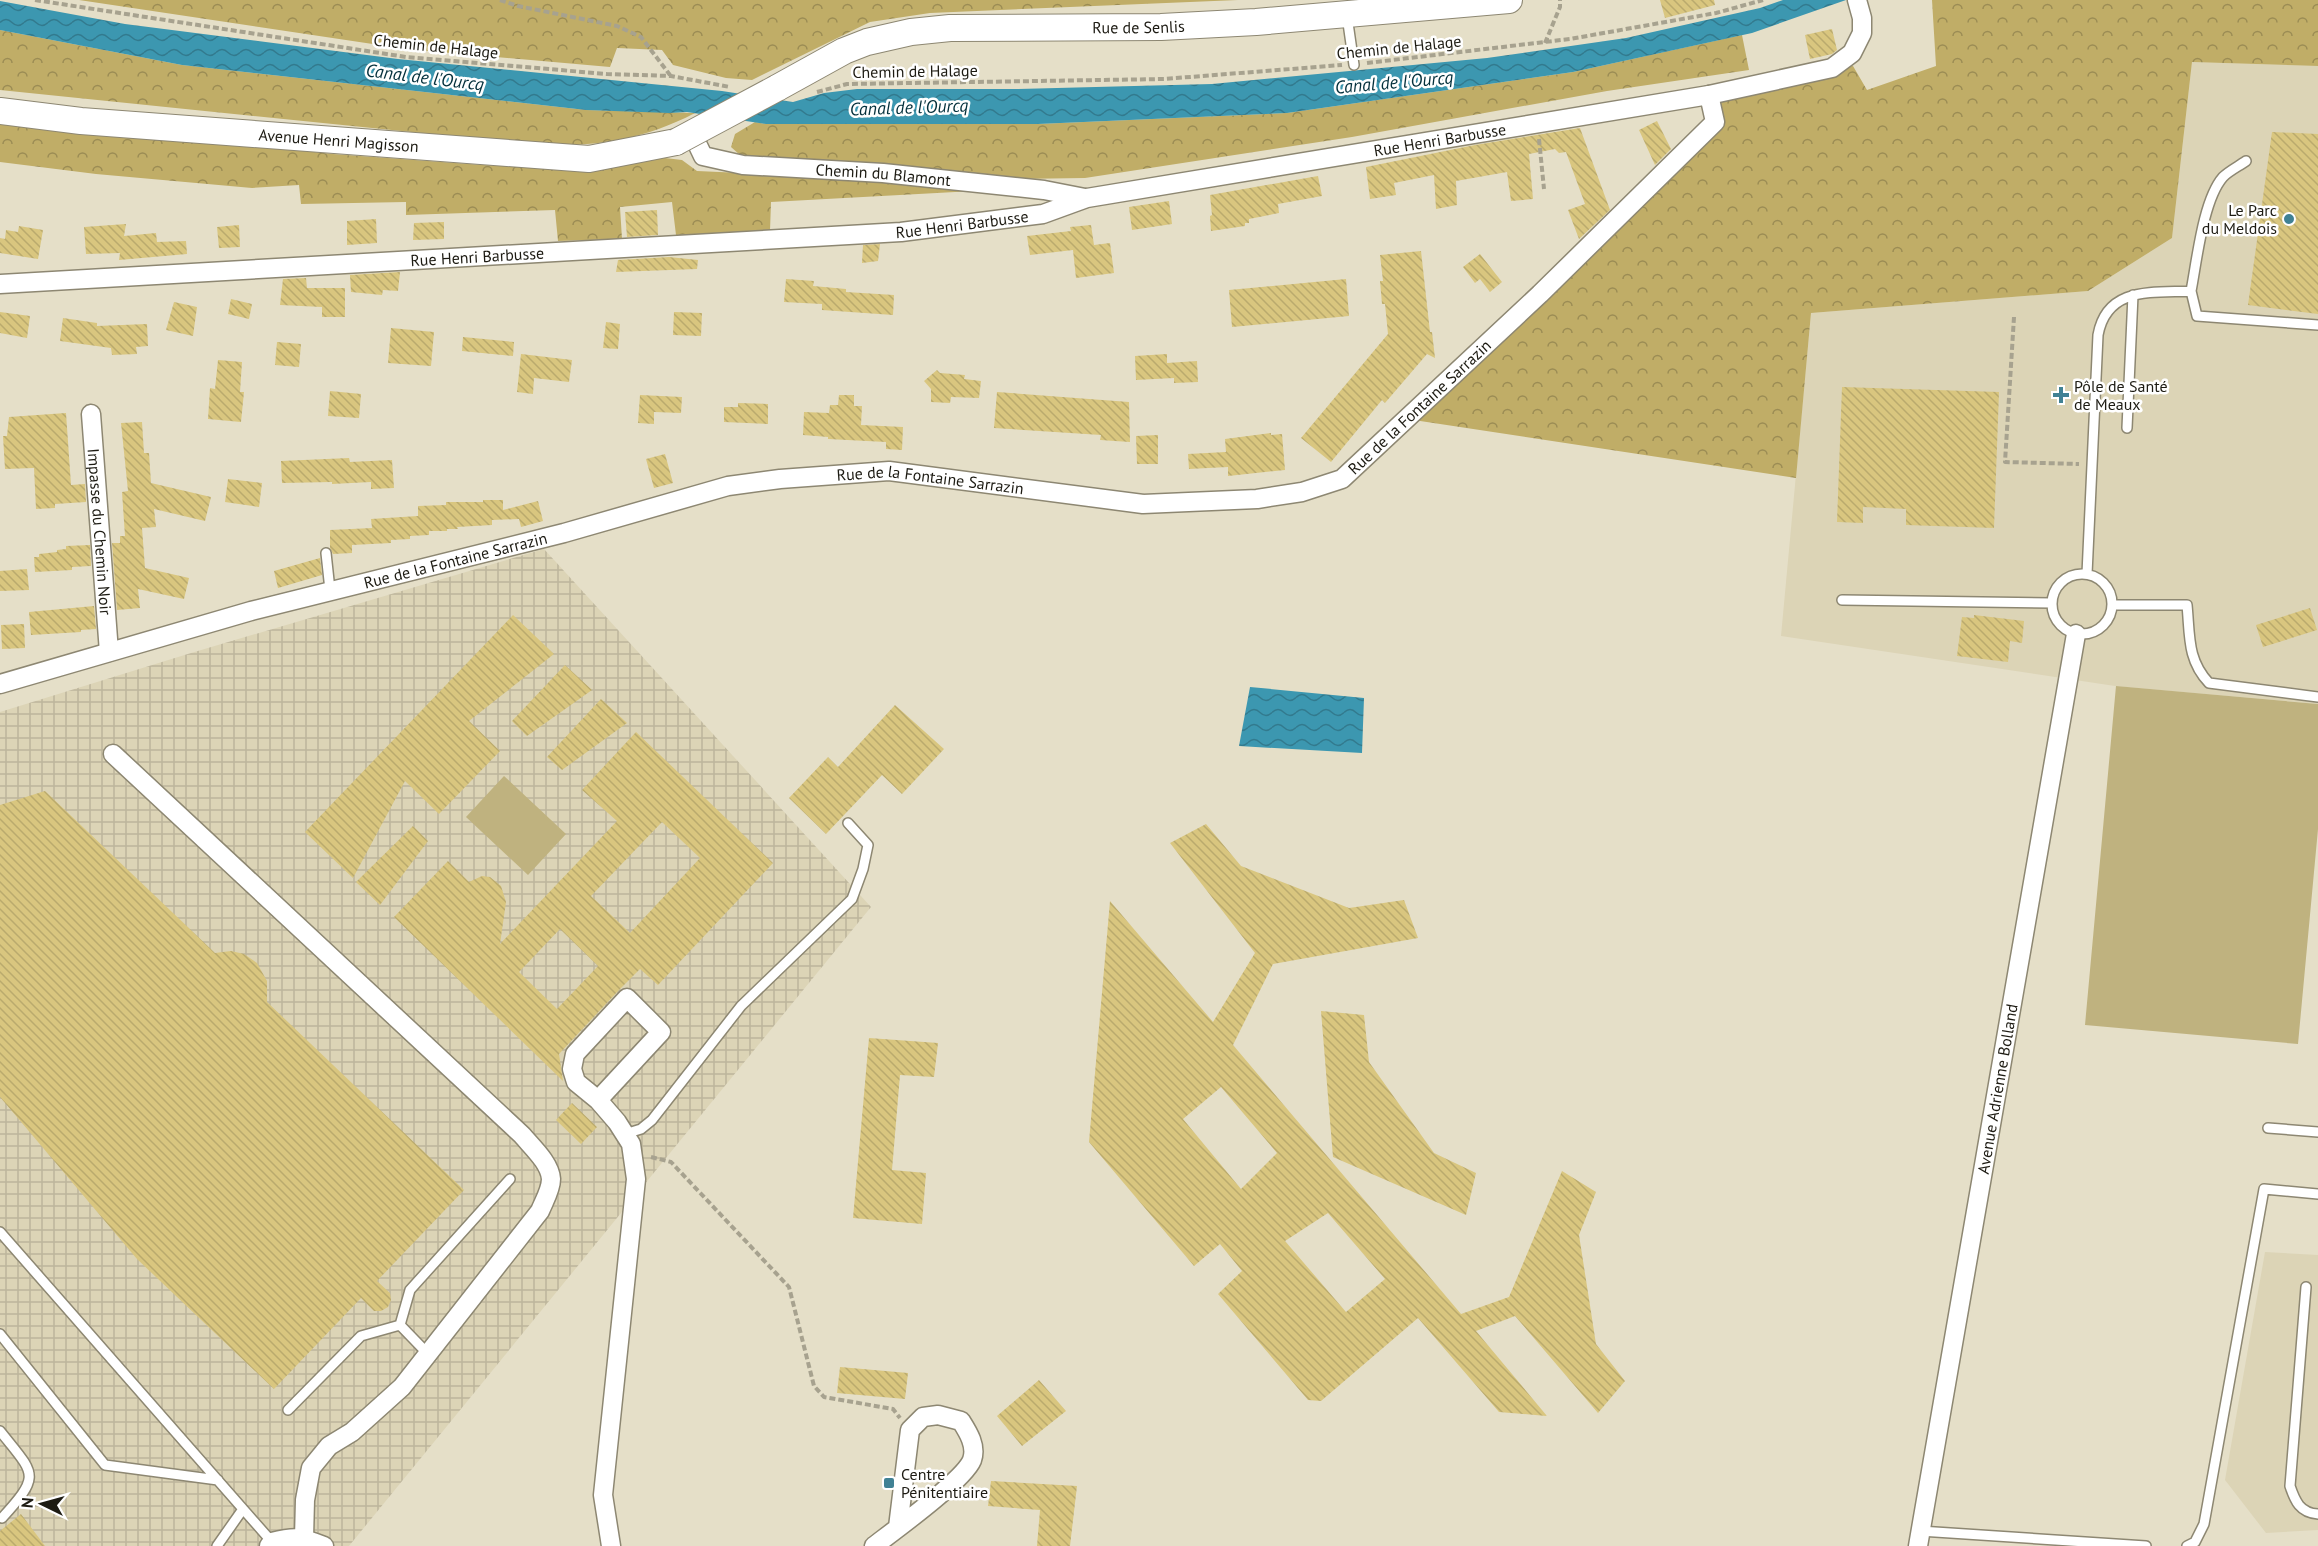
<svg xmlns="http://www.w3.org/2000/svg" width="2318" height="1546" font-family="'PT Sans',sans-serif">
  <defs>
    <pattern id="industrial-grid" width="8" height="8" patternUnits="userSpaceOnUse" patternTransform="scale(1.5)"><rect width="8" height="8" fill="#dcd4b6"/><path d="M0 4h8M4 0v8" fill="none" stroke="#bcb59c"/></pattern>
    <pattern id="forest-crowns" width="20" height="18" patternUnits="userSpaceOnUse" patternTransform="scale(1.5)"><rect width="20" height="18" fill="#c0ad67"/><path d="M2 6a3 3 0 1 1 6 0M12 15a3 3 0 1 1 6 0" fill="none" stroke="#9b8c54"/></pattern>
    <pattern id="water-waves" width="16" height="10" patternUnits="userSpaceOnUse" patternTransform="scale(1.5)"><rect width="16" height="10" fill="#3c97b0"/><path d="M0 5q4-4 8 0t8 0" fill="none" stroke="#327a8e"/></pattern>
    <pattern id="building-back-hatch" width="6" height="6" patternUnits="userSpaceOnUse" patternTransform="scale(1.5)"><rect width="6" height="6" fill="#d9c67f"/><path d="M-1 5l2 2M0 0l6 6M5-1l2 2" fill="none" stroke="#baaa6d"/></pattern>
  </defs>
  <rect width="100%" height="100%" fill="#e5dfc8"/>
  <!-- built -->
  <path fill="#dcd4b6" d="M2192,62L2318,66V704L2115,686L1781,636L1811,313L2088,291L2172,238Z
    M2265,1252L2318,1255V1530L2266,1533L2225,1480Z"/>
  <!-- industrial -->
  <path fill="url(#industrial-grid)" d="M544,549L871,907L349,1546H0V712L191,653Z"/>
  <!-- forest -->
  <path fill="url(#forest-crowns)" d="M79,0H1238L930,13L870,22L752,80L726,78L673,65L662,50L617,48L610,67L406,49Z
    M1932,0H2318V66L2192,62L2172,238L2088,291L1811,313L1796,478L1407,419L1715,122L1709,95L1832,68L1853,66L1867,90L1936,66Z
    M0,30L182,65L586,110L695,113C645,139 603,145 548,146L0,90Z
    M1742,35L1749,70L1607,91L1352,137L1085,178L1013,179L753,159L740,155L731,147L735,134L755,122L766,124H1038L1287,113L1573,72Z
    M0,119L333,154L483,165L579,169L665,158L682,160L697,171L873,179L992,190L771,202L770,231L676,235L672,202L620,207L622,239L558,241L555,210L406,215V202L301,204L299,185L252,188L96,174L0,162Z"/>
  <!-- park -->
  <path fill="#bfb27f" d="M2116,686L2318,704V829L2298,1044L2085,1025Z
    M504,776L566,834L528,875L466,817Z"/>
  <!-- water -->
  <path fill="url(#water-waves)" d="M1783,0H1846L1752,33L1573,72L1287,113L1038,124H766L687,112L669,113L586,110L182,65L0,30V1L125,24L398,59L722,91L793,102L824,93L857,89H1018L1212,84L1487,58L1626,38L1760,8Z
    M1250,687L1364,698L1362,753L1239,746Z"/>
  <!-- building -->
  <path fill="url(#building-back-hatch)" fill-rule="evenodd" d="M1660,0H1714L1715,5L1665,18Z
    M1832,29L1837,50L1832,54L1810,59L1805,35Z
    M1657,121L1671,149L1655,165L1639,130Z
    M1580,128L1610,210L1579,239L1568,210L1585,204L1566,152L1559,153L1555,149L1529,154L1533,199L1511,201L1507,172L1456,181L1457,205L1436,209L1434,175L1394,183L1396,195L1370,199L1366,167L1475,145Z
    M2272,132L2318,134V314L2248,305Z
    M1318,176L1322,196L1278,204L1279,213L1249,219V223H1245V226L1211,231L1210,216L1212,215L1210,195Z
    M1169,201L1172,224L1132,230L1129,207Z
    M657,210L658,235L627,237L625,212Z
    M376,219L377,243L347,245V221Z
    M444,222V239L413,240L414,223Z
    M126,224L124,236L156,233L157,242L186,241L187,254L119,260L120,253L86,254L84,227Z
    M239,225L240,247L219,248L217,227Z
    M1091,225L1094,245L1110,243L1114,273L1076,278L1073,250L1030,255L1027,236L1071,231L1070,227Z
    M19,226L43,230L38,259L0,253V238L5,239L6,230L18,232Z
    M880,244L878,261L862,263L863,245Z
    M1421,251L1430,332H1432L1435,358L1427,354L1385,403L1382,400L1331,462L1301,438L1388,334L1385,304H1382L1380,281H1383L1380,255Z
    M1480,254L1502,282L1490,292L1480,279L1475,283L1463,267Z
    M669,257L698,260L697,269L616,272L618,260Z
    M400,272L398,291L383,290L382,295L351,292L350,275Z
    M306,278L307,288H345V317H322V307L280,305L283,279Z
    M786,279L814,281L813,286L846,289V292L894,295L893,315L822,310V304L784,302Z
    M1346,279L1349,316L1232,327L1229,290Z
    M231,299L252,304L249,319L228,314Z
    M174,302L197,307L193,336L166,330Z
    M0,312L30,316L27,338L0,333Z
    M674,312L702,313L701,336L673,335Z
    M63,318L97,323V326L147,324L148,346L136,347L137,354L112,355L111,348L60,341Z
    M606,322L620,324L618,349L603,348Z
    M391,328L434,332L431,366L388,363Z
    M463,337L514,342L513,356L462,351Z
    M277,342L301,344L299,367L275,365Z
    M521,354L572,360L569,382L534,378L533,394L517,392Z
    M1167,354V363L1197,361L1198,382L1174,383V378L1136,380L1135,356Z
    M218,360L242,362L240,392H244L241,422L208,419L210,388L215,389Z
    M937,370L940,373L965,375L964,379L981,381L979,398L951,397L950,403L931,402V389L924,381Z
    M1842,387L1999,392L1994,528L1906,525V509L1863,507V523L1837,522Z
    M330,391L361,394L359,418L328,416Z
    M997,392L1129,402L1130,442L1100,440L1101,435L994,428Z
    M640,395L682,397L681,413L654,412V424L638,423Z
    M839,395H854V406H862L861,425L903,427L902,450L886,449V442L828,439V437L803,435L804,412L829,413L830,405H838Z
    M738,403L768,404V424L724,422V407H738Z
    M66,413L71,485L85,484L86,502L55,504V508L36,509L34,468L5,469L3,436H7L9,417Z
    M142,422L144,453H149L151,483L211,497L205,521L154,509L156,527L142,528L145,568L189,578L184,599L138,589L140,608L117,610L112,543H120V536H125L122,492L128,491L121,423Z
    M1271,433V435L1282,434L1285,470L1228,476V467L1189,469L1188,454L1226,452L1225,439Z
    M1158,435V464H1137L1136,436Z
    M665,454L673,483L654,488L646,459Z
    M349,458L350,462L392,460L394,488L371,489V482L332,484V482L282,483L281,461Z
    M228,479L262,483L259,507L225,502Z
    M483,500H503V510L538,501L543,521L521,527L519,519L492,520V525L457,527L458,529H447V531H429V535L410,536V539L391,540V543L352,545V553L333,554L330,548V530L372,528L371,519L418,516V506L446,505V502H483Z
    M90,545L91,566L72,567V570L35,572L34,557H39V554L57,552V550L66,549V546Z
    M320,558L322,575L278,588L274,571Z
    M27,569L29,590L0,591V571Z
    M94,606L96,629L81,630V632L31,635L29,612Z
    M2310,608L2317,630L2263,647L2256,625Z
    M513,615L554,654L469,721L500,751L439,814L405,781L353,878L305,832Z
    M1974,615L2024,621L2022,643L2010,641L2008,662L1957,656L1962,617L1974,618Z
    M24,624L25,648L2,649L1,625Z
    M565,665L592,690L527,736L512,721Z
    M601,699L627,723L562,770L547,757Z
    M895,705L944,749L902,794L882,775L826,834L789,798L828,757L838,767Z
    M636,732L773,863L658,985L640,969L619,990L559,1054L563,1081L394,917L448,861L469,882L482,876L490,877L501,886L506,902L500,944L617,821L582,790ZM662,822L700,858L630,933L591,896ZM560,929L598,966L557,1009L519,972Z
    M45,791L215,953L231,951L244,954L257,963L267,981V1002L464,1190L377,1281L390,1293L391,1300L388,1307L381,1311H374L361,1298L274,1389L137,1259L0,1097V805Z
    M1206,824L1241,866L1349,908L1404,900L1418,938L1273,964L1233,1045L1461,1314L1509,1297L1562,1171L1596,1192L1579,1235L1596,1344L1625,1381L1598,1413L1515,1316L1476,1331L1547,1416L1499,1412L1418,1318L1321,1401L1308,1400L1218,1294L1242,1271L1220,1244L1194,1266L1089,1142L1110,901L1213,1022L1255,953L1170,843ZM1221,1087L1277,1153L1241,1189L1183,1119ZM1328,1213L1385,1279L1346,1312L1285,1241Z
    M413,826L428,841L380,905L356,882Z
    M1321,1011L1364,1015L1369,1062L1434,1153L1476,1173L1466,1215L1333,1157Z
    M869,1038L938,1043L934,1077L900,1075L892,1170L926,1173L922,1224L853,1218Z
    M572,1103L597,1127L581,1144L556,1120Z
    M840,1367L908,1373L905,1399L837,1393Z
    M1039,1380L1066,1411L1022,1446L997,1416Z
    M991,1481L1077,1486L1070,1546H1037L1040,1510L988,1506Z
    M21,1514L45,1546H0V1531Z"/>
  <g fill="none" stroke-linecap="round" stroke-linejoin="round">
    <!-- service casing -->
    <g stroke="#8d8772" stroke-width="12">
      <path id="service" d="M1347,16L1354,65
        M2191,291C2197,260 2203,200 2223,177C2229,171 2239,166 2246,161
        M2127,428L2133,295
        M326,553L330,590
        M2052 604a30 30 0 1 1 60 0a30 30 0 1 1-60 0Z
        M2087,574L2098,335C2107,286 2153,293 2191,291L2197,316L2318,325
        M1842,600L2052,603
        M2113,605H2187C2190,635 2187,660 2209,683L2318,697
        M2268,1128L2318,1132
        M625,1134L641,1129L652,1120L741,1006L852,899L863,869L868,845L848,823
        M0,1232L272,1542
        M2306,1287L2290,1486C2295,1501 2300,1513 2318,1514
        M400,1325L410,1290L510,1179
        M0,1334L105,1465L218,1480
        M288,1410L361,1336L400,1325L428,1354
        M0,1431C35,1475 42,1474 2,1518
        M1920,1531L2146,1546
        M217,1546L243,1509
        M2187,1546L2195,1542L2204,1524L2264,1189L2318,1194"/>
    </g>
    <!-- minor casing -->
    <g stroke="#8d8772" stroke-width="21">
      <g id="minor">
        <path id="s1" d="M692,133L703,156L743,165L883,173L1044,190L1085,198"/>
        <path id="s2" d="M0,284L901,232L1043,214L1087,198L1709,95L1832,68L1852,53L1862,33V18L1857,0"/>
        <path id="s3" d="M91,414L109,652"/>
        <path id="s4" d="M0,684L251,611L564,533L728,486L780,479L889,471L1143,504L1257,499L1302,492L1342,479L1540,294L1715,122L1709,95"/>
        <path d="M113,754L522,1135C532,1147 550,1163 551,1179C551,1190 544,1201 540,1211L402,1387L352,1432L329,1446L311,1468L305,1500L304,1538"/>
        <path d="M598,1100L661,1032L627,998L575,1054L572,1069L576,1082L598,1100L617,1122L631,1144L636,1179L603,1495L611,1546"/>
        <path d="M269,1546L272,1542C295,1536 302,1537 324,1546"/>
        <path d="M874,1546C895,1530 964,1480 972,1460C977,1446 968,1432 961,1421L938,1415L923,1417L910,1430L898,1527"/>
        <path id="s5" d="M1918,1546L2076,634"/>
      </g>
    </g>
    <!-- secondary casing -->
    <g stroke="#8d8772" stroke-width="28">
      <g id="secondary">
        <path id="s6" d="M777,88L844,51L867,42L911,32L950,28L1161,27L1256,22L1509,0"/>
        <path id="s7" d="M0,111L81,121L589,159L676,142"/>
      </g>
    </g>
    <!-- path -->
    <path stroke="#a7a28f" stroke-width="4" stroke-dasharray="6 3" stroke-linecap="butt" d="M35,0L406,57L607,74L671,76L730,87
      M500,0L518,6L617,26L641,37L670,75
      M1545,43L1560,7V0
      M1367,63L1570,39L1716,13L1763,0
      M817,92L847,84L1164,79L1342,65
      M1539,139L1544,189
      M2014,317L2005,462L2079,464
      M651,1157L671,1162L789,1287L814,1386L824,1397L893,1409L900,1418"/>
    <!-- service -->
    <use href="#service" stroke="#fff" stroke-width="9"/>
    <!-- minor -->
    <use href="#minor" stroke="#fff" stroke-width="18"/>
    <!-- secondary -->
    <use href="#secondary" stroke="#fff" stroke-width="26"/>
    <!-- secondary-bridge casing -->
    <g stroke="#8d8772" stroke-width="28" stroke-linecap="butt">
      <path id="secondary-bridge" d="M676,142L777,88"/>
    </g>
    <!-- secondary-bridge -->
    <use href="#secondary-bridge" stroke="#fff" stroke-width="26"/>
  </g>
  <!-- markers -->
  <g fill="#408194" stroke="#fff" stroke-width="2">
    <circle cx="2289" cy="219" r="6"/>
    <path d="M2058 386h6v6h6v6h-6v6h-6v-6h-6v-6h6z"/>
    <rect x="883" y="1477" width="12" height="12" rx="3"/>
  </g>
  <g text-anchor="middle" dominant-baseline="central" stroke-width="5" stroke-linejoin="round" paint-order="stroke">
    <!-- street labels -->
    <g font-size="16" fill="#1d1b13" stroke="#fff">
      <text stroke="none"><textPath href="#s6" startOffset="374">Rue de Senlis</textPath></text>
      <text transform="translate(436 46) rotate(6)">Chemin de Halage</text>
      <text transform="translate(1399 47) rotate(-6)">Chemin de Halage</text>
      <text transform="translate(915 71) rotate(-1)">Chemin de Halage</text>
      <text stroke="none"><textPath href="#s7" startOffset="340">Avenue Henri Magisson</textPath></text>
      <text stroke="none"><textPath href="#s2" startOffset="1450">Rue Henri Barbusse</textPath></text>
      <text stroke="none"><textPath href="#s1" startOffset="207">Chemin du Blamont</textPath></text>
      <text stroke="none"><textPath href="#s2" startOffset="964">Rue Henri Barbusse</textPath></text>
      <text stroke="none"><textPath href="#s2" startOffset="478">Rue Henri Barbusse</textPath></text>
      <text stroke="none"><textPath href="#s4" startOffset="1480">Rue de la Fontaine Sarrazin</textPath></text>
      <text stroke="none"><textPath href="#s4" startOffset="958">Rue de la Fontaine Sarrazin</textPath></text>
      <text stroke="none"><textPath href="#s3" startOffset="118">Impasse du Chemin Noir</textPath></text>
      <text stroke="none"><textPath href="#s4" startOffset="472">Rue de la Fontaine Sarrazin</textPath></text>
      <text stroke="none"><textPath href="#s5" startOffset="464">Avenue Adrienne Bolland</textPath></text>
    </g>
    <!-- poi labels -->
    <g font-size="16" fill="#1d1b13" stroke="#fff" text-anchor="start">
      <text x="2277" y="210" text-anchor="end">Le Parc<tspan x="2277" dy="18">du Meldois</tspan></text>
      <text x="2074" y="386">Pôle de Santé<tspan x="2074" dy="18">de Meaux</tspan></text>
      <text x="901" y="1474">Centre<tspan x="901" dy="18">Pénitentiaire</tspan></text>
    </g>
    <!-- water labels -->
    <g font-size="18" font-style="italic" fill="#032f3b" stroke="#fff">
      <text transform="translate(425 77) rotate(7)">Canal de l'Ourcq</text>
      <text transform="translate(1394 82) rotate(-5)">Canal de l'Ourcq</text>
      <text transform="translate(909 107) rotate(-2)">Canal de l'Ourcq</text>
    </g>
  </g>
  <!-- north arrow -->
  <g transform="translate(42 1504) rotate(275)" stroke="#ffffff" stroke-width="4.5" paint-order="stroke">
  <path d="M0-4.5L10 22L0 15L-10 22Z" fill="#1d1b13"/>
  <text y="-9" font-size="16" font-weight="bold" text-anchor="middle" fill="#1d1b13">N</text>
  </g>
</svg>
